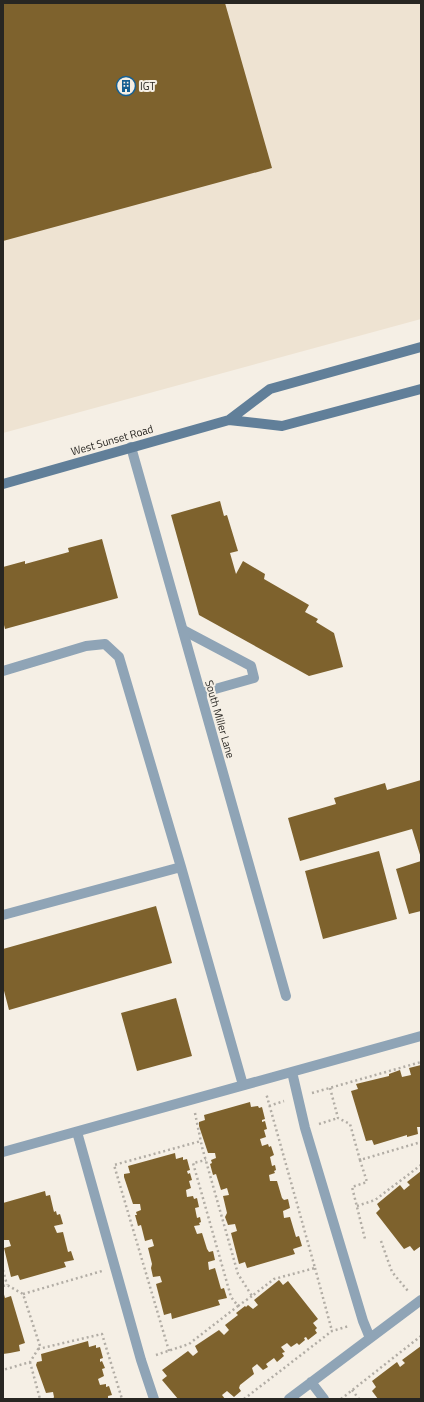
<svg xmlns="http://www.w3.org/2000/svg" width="424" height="1402" font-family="'Titillium Web',sans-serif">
  <rect width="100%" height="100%" fill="#f5efe5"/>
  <!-- built -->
  <path fill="#eee3d2" d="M3,3H421V319L3,433Z"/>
  <!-- building -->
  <path fill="#7e622d" d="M3,3H225L272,168L3,241Z
    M220,501L224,516L227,515L238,551L230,553L236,574L243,561L265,574L264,579L309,605L305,612L318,619L316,622L334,633L343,667L309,676L199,615L171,515Z
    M102,539L118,598L5,629L3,621V567L25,561V564L69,552L68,548Z
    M421,780V858L412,829L300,861L288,818L336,804L334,798L385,783L387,790Z
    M379,851L397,919L323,939L305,871Z
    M421,861V911L409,914L396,869Z
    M156,906L172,963L9,1010L3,987V949Z
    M176,998L192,1056L137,1071L121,1013Z
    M421,1065V1127H417L418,1134L407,1137V1135L374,1145L372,1140L366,1141L351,1091L358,1089L356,1084L389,1076V1074L400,1070L402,1077L411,1075L409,1068Z
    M250,1102L251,1107L258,1106L259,1108L262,1107L265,1119L262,1120V1122L265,1121L267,1129L264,1130L266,1137L260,1139L262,1146L268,1144L269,1147L271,1146L274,1155L270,1157L272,1166L275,1165L276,1170L274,1171L275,1173L269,1175L270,1181H277L282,1198L284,1200L288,1199L290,1208L283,1211L284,1218L290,1217L296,1237L299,1236L302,1246L293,1249L295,1254L247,1268L245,1262L239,1264L231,1233L237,1231L235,1224L228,1225L225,1217L227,1213L223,1196L229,1195L227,1188L221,1190L216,1174L213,1175L210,1164L212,1163L211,1160L216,1158L215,1153H208L199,1126V1122L205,1120L204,1115Z
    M175,1153L176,1159L183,1157V1160L187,1159L190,1170L187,1171L188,1174L190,1173L192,1180L189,1181L191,1188L186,1190L187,1197L193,1196L194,1199L197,1198L199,1207L195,1208L197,1218L200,1217L201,1222L199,1223L200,1225L194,1226L197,1234L202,1233L207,1249L209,1252L213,1251L215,1260L208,1262L209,1270L215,1268L221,1289L224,1288L227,1298L218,1300L220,1305L172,1319L171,1313L164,1315L156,1284L162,1282L160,1276L153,1277L151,1268L152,1264L148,1248L154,1246L152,1239L145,1241L141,1225L138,1226L135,1215H137L136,1212L141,1210L140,1204H133L124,1177V1174L130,1173L128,1166Z
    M421,1171V1246L414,1251L410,1246L404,1249L376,1213L380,1209L377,1204L400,1185L404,1190L410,1185L407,1182Z
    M45,1191L46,1196L50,1195L54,1212L56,1211L57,1215L60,1214L63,1224L54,1226L57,1233L63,1232L68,1252L71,1251L74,1260L64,1262L66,1267L20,1280L18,1275L11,1277L4,1248L11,1246L9,1240H3V1203Z
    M279,1280L283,1285L288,1281L318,1319L313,1323L317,1328L315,1330L317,1333L308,1340L306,1337L304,1338L305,1340L299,1345L297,1343L291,1347L287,1343L281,1347L285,1352L282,1353L284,1356L277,1362L274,1358L266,1364L268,1367L263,1370L257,1364L252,1368L254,1374L240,1385L239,1388L241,1391L234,1397L227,1391L222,1395L225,1399H178L162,1380L167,1376L162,1370L188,1351L193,1356L198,1352L195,1346L219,1330L224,1335L229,1330L225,1325L238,1315L236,1313L245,1306L246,1307L248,1305L253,1309L258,1305L254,1300Z
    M3,1291L5,1298L11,1296L25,1343L19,1345L20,1351L10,1353L3,1354Z
    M88,1341L89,1347L96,1345V1348L100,1347L103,1358L100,1359V1362L102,1361L105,1368L102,1369L104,1376L98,1379L100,1385L106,1384V1387L109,1386L112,1395L108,1396V1399H53L54,1397L53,1392L46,1393L36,1365L37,1362L42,1361L41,1354Z
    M421,1346V1399H378L372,1391L376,1387L372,1381L397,1362L400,1367L405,1363L402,1360Z"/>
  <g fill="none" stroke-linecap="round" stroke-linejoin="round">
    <!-- path -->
    <path stroke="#b2ada5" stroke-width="2.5" stroke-dasharray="2 3" stroke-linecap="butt" d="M330,1088L338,1118L350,1124L360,1160L421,1142
      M312,1093L421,1062
      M269,1106L284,1101
      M195,1113L202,1147L238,1274L252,1296L274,1279L315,1268L266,1093
      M319,1124L338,1118
      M360,1160L367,1182L352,1187L365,1239
      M357,1206L375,1200L421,1165
      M381,1241L392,1272L408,1291
      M315,1268L332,1331
      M3,1270L7,1285
      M3,1286L7,1285L23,1294L40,1346L30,1362L3,1370
      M23,1294L102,1271
      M238,1306L252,1296
      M38,1349L102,1334L122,1399
      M169,1351L114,1165L201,1141
      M156,1355L189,1344L238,1306L231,1297L193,1163L206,1160
      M30,1362L40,1399
      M352,1390L359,1399
      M244,1399L332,1331L349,1326
      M341,1399L421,1336"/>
    <!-- lane -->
    <path stroke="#8fa4b6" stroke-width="10" d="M183,630L251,666L254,678L201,693
      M3,671L86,646L105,644L119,657L181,867L243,1085
      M3,915L181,867
      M292,1072L305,1128L363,1321L370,1338
      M77,1132L141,1360L154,1399
      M3,1152L421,1036
      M311,1382L324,1399
      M289,1399L421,1300"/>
    <!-- street -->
    <path stroke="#8fa4b6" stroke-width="10" d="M131,447L286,996"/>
    <!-- secondary -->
    <path stroke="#617f99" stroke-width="10" d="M229,420L282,426L421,389
      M3,484L229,420L270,389L421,347"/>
  </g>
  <!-- icons -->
  <defs>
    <g id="building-ring" transform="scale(1)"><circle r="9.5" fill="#f5efe5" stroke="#155f92" stroke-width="1.5"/><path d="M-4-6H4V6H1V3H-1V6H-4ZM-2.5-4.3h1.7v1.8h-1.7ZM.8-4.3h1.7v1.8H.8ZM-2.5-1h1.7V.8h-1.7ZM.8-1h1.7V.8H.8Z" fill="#155f92"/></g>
  </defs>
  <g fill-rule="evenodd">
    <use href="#building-ring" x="126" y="86"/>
  </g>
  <g text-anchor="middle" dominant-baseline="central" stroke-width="4" stroke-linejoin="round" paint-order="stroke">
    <!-- poi labels -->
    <g font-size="11" fill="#282622" stroke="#f5efe5" text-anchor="start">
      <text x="140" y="86">IGT</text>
    </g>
    <!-- street labels -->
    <g font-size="11" fill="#282622" stroke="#f5efe5">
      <text transform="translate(112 440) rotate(-16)">West Sunset Road</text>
      <text transform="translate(220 719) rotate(74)">South Miller Lane</text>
    </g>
  </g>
  <!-- border -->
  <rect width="424" height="1402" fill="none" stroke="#282622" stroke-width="8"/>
</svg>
